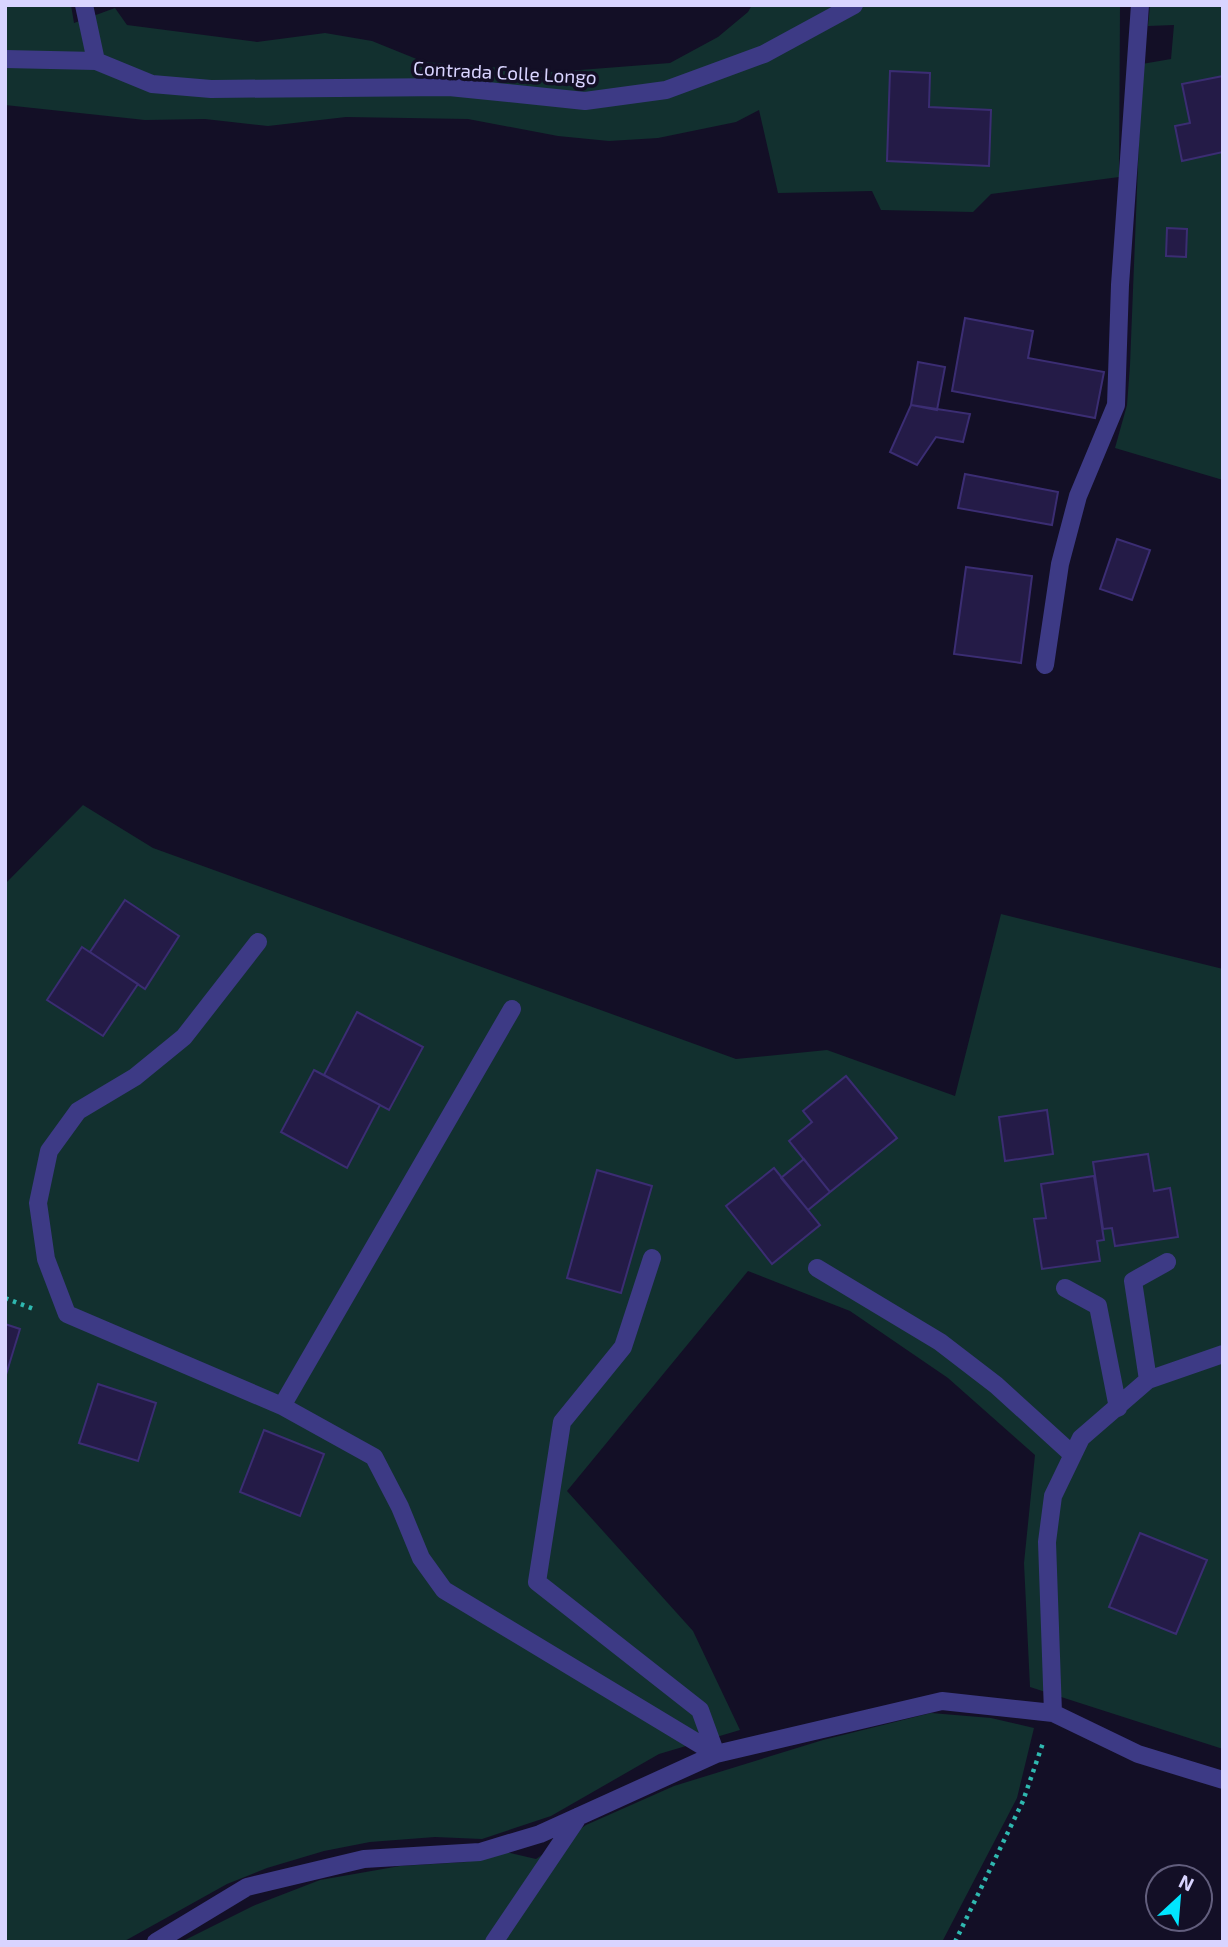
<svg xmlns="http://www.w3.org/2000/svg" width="1228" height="1947" font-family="'Exo 2',sans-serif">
  <rect width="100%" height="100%" fill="#130f26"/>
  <!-- green -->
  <path fill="#12302f" d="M5,5H71L74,23L115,8L127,25L257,42L325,33L372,41L424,62L554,72L670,63L718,37L748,12L752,5H1120L1119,177L991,194L973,212L881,210L872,191L778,193L759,110L736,122L658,138L609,141L558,136L468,119L346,117L268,126L205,119L145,120L5,105Z
    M1150,5H1223V480L1115,448L1127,405L1130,365L1142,64L1171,59L1174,25L1148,26Z
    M83,805L153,848L736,1059L827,1050L955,1096L1001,914L1223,969V1749L1030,1687L1024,1563L1035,1455L948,1378L850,1311L748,1271L567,1491L693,1631L740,1730L659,1754L551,1816L482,1839L435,1837L370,1842L324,1851L267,1868L227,1884L123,1942H5V884Z
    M931,1713L991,1718L1034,1728L1017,1798L942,1942H181L253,1906L320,1880L400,1866L466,1862L506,1852L536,1859L586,1825L674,1786L823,1740Z"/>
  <!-- building -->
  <path fill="#241b47" stroke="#3b2d73" stroke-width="2" d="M890,71L930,73L929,107L991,110L989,166L887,161Z
    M1223,76V152L1182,161L1175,126L1190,123L1182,84Z
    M1167,228L1187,229L1186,257L1166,256Z
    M965,318L1033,331L1028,358L1104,372L1095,418L952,391Z
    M918,362L945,367L937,410L911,405Z
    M911,405L970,414L963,442L936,437L917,465L890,452Z
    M965,474L1058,492L1052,525L958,508Z
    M1117,539L1150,550L1132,600L1100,589Z
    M966,567L1032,576L1021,663L954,654Z
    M125,900L179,936L145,989L90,952Z
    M82,947L138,984L103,1036L47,1000Z
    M357,1012L423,1047L389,1110L324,1075Z
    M314,1070L380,1105L347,1168L281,1132Z
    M846,1076L897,1138L830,1192L789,1141L812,1122L803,1111Z
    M1047,1110L1053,1154L1005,1161L999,1117Z
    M1148,1154L1154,1191L1170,1188L1178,1237L1115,1246L1112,1228L1103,1229L1093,1162Z
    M804,1159L830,1192L808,1210L781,1178Z
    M774,1168L820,1225L772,1264L726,1206Z
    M597,1170L652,1186L621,1293L567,1278Z
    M1094,1176L1104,1240L1097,1241L1100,1261L1042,1269L1034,1219L1046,1218L1041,1184Z
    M5,1324L20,1329L5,1378Z
    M98,1384L156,1403L138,1461L79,1443Z
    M264,1430L324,1454L300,1516L240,1492Z
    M1140,1533L1207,1560L1176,1634L1109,1607Z"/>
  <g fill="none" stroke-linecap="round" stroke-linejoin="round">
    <!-- path -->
    <path stroke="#2fb8b0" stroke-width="4.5" stroke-dasharray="3.5 5" stroke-linecap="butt" d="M5,1298L36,1310
      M955,1942L1023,1801L1044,1740"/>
    <!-- minor -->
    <path stroke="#3d3a85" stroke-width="18" d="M84,5L96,61L152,84L211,89L449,87L585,101L666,90L764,54L854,5
      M5,59L96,61
      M1045,665L1060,564L1078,496L1116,405L1120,285L1140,5
      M258,942L184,1037L135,1077L78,1111L49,1151L38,1203L46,1259L67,1314L282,1406L374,1457L400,1507L421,1558L444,1590L716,1754L700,1710L537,1582L562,1422L623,1347L652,1258
      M817,1268L940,1342L996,1385L1073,1455
      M1065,1288L1098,1306L1118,1408
      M1148,1380L1133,1281L1167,1262
      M282,1406L512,1009
      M1053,1713L1047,1542L1053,1496L1081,1438L1148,1380L1223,1354
      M156,1942L247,1887L364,1859L480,1852L540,1834L716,1754L942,1701L1053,1713L1138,1754L1223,1780
      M494,1942L579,1816"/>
  </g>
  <g text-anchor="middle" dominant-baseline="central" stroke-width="7" stroke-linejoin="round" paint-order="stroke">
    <!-- street labels -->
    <g font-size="19" fill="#d9d4ff" stroke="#130f26">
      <text transform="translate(505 72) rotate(3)">Contrada Colle Longo</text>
    </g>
  </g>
  <!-- border -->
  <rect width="1228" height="1947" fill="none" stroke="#d9d4ff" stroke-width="14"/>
  <!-- north arrow -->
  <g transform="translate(1179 1898) rotate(26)"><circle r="33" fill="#130f26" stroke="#625e7d" stroke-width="2"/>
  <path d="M0-5L12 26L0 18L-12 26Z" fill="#00e5ff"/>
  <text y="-10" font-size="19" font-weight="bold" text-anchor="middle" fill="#d9d4ff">N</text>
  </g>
</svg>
